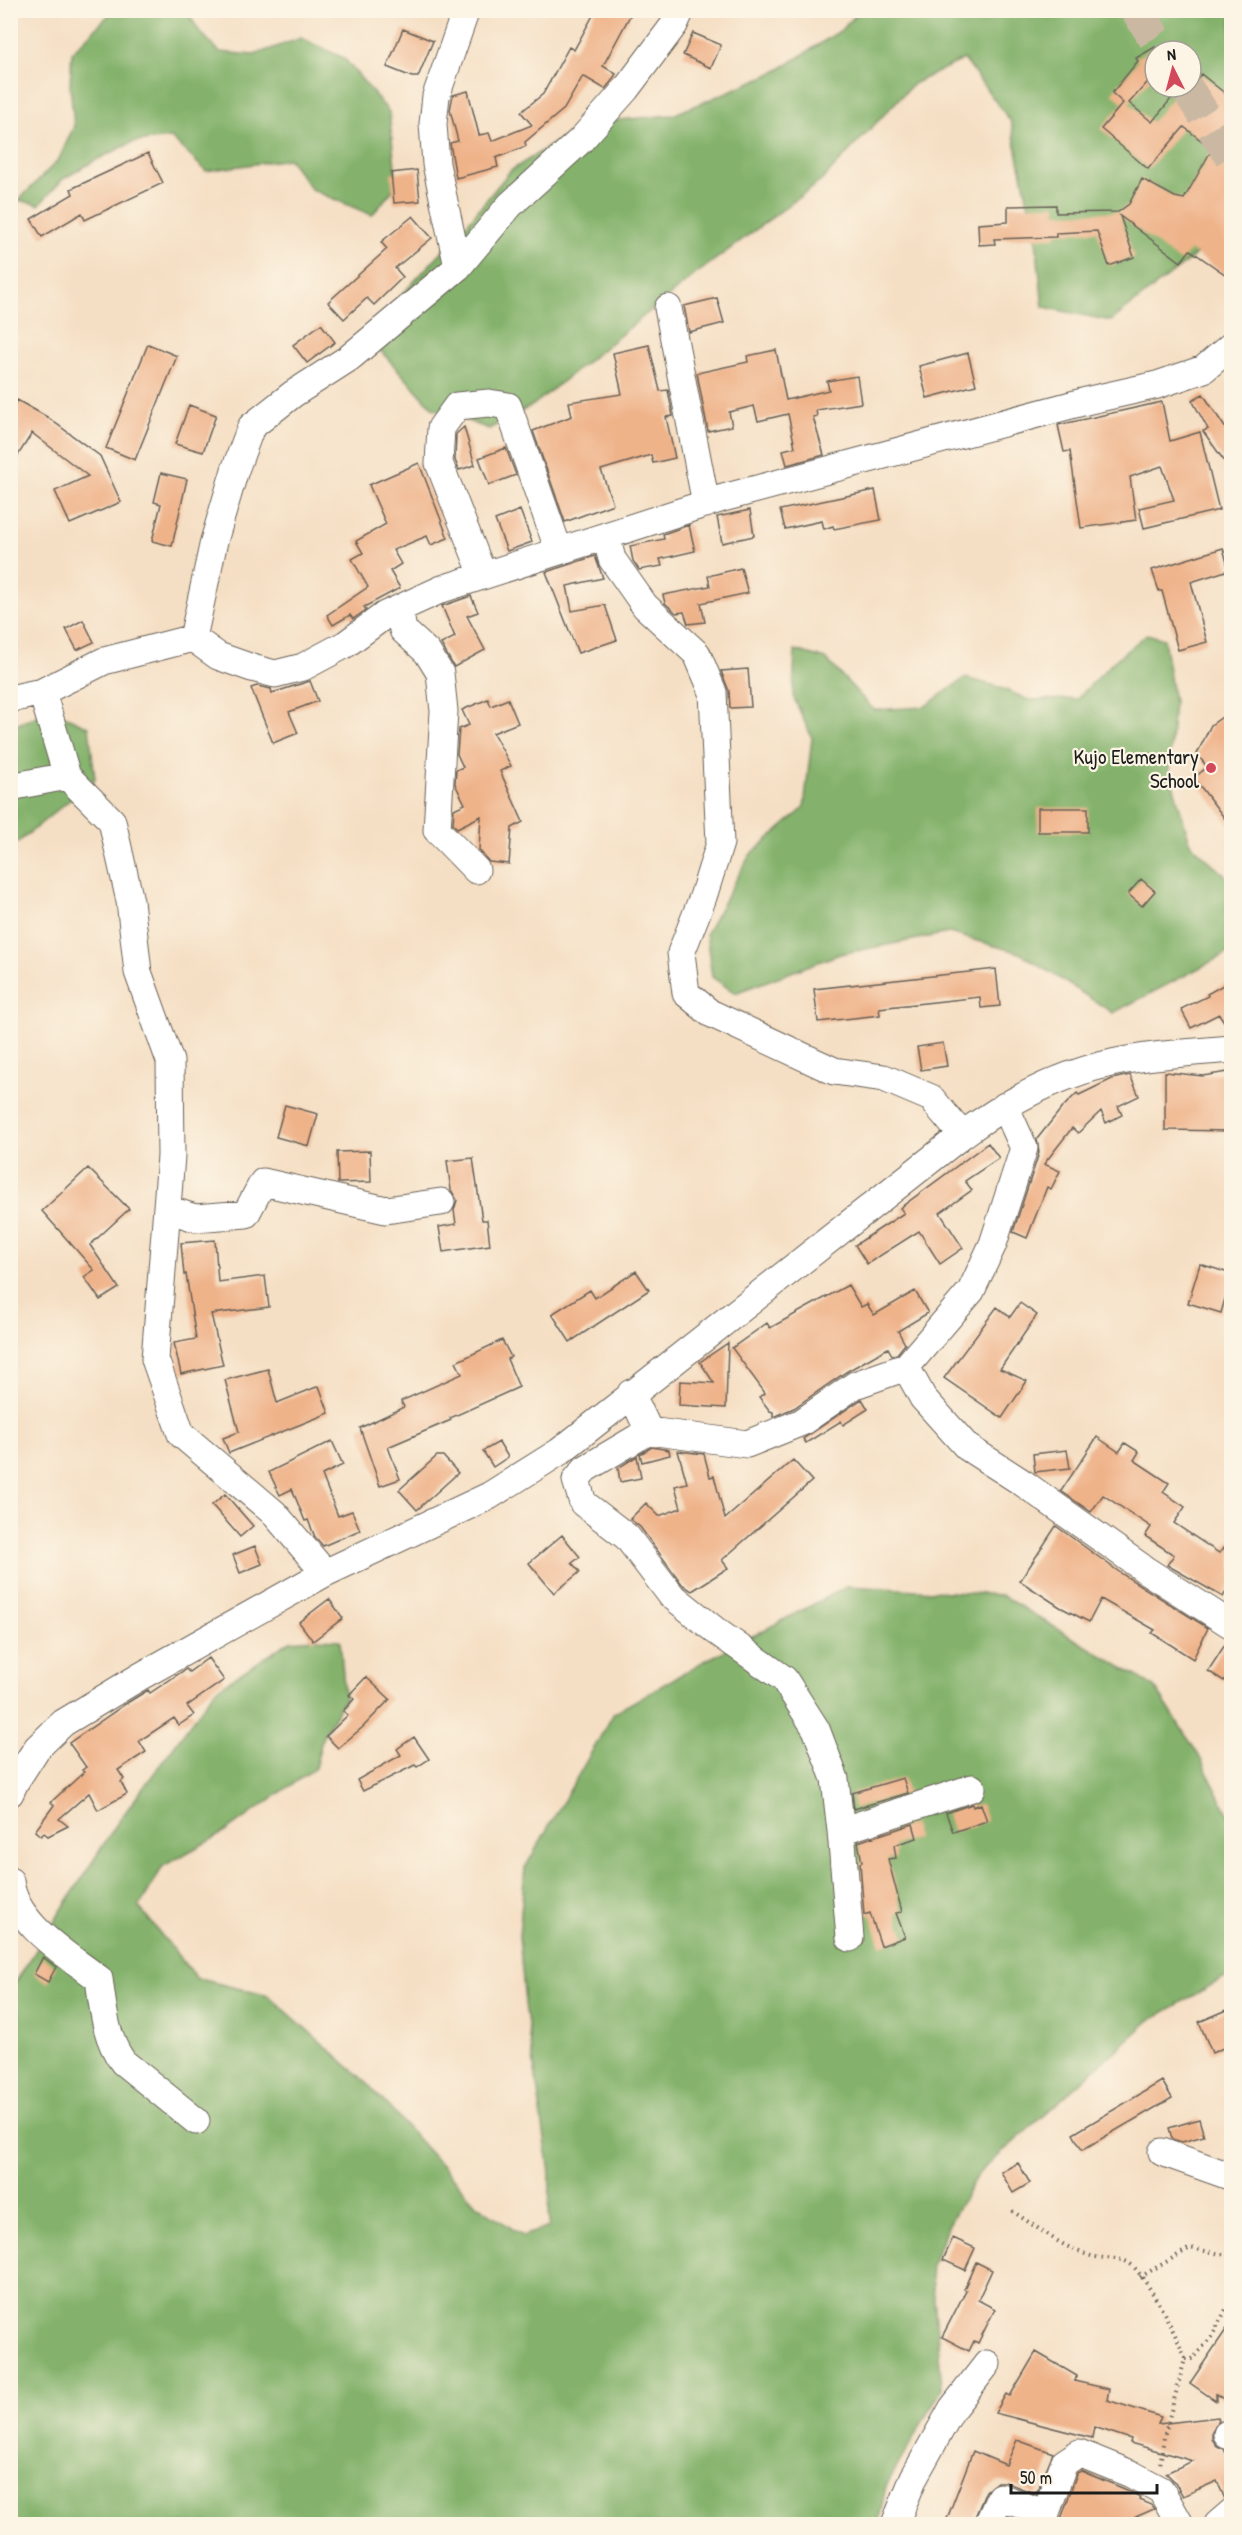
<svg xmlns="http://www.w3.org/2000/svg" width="1242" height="2535" font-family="'Patrick Hand',sans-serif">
  <rect width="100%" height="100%" fill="#fcf5e5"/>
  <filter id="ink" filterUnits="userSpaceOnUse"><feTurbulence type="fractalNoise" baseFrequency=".0167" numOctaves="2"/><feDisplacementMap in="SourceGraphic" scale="12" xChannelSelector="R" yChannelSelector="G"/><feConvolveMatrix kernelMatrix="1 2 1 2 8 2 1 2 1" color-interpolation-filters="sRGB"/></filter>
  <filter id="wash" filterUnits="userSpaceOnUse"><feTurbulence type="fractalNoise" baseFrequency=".008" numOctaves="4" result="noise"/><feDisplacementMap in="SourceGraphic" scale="24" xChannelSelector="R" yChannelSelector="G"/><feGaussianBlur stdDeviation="1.35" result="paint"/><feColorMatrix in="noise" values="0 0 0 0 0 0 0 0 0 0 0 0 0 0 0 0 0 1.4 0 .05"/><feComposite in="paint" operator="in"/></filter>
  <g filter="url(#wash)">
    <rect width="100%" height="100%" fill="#f5dfc4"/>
    <!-- forest -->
    <path fill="#84b26c" stroke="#506744" stroke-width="1.5" fill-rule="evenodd" d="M113,11H187L199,31L220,52L254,55L301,38L344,58L389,112L397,185L372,215L312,190L289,159L206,171L171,138L133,142L94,161L63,179L39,205L19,200L59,159L74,126L70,84L72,52Z
      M860,11H1231V227L1111,321L1043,307L1036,240L1011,122L964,59L913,84L821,181L696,274L533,405L489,429L433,408L365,334L462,230L510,171L586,123L673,115L777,71L840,31ZM1155,51H1191V87H1155Z
      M1147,634L1164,639L1174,702L1169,770L1190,843L1231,881L1232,943L1228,953L1113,1013L1020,953L949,933L840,954L735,993L712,977L706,933L750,855L804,808L812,738L793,696L795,650L826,659L874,710L924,707L965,678L996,686L1029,700L1077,699L1113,662Z
      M51,710L89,727L95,779L11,848V727Z
      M848,1586L1001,1595L1155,1687L1198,1754L1231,1819V1974L1150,2020L977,2175L948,2226L931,2265L942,2388L886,2486L878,2524H11L10,1991L116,1825L215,1690L290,1641L314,1639L340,1640L345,1698L323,1736L315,1768L223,1833L163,1866L139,1907L196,1978L269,1996L367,2083L476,2204L523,2236L549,2227L550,2173L525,2004L519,1936L525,1868L614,1713L701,1663Z"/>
    <g id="blocks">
      <!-- building -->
      <path fill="#efb38a" d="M596,10H633L603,66L616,74L611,82L605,89L583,76L564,109L525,142L526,146L496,158L498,167L456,178L450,143L458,141L450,110L453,95L468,91L479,135L489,133L492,141L532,125L521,112L543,94L569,47L574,50Z
        M403,29L433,41L418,77H412L387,67Z
        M693,33L721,45L711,68L683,55Z
        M1155,47V74L1129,103L1152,122L1175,94L1180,99L1201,74L1232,99V279L1190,250L1181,262L1120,216L1134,257L1109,266L1097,231L1056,233V237L994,239L995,244L979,245L978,224L1008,222V206L1056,205V213L1118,212L1129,204L1142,179L1175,197L1184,199L1212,149L1184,127L1148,169L1101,129L1123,103L1112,93L1138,61L1136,58Z
        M148,153L163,183L85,220L82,213L42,237L31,219L73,194L71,189Z
        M417,170L420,201L394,203L391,173Z
        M413,216L432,238L395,268L403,277L374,305L367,298L344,319L328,302L387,249L381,242Z
        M717,298L724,323L689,332L684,306Z
        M321,324L335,342L307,363L293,345Z
        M148,344L177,356L135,460L106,448Z
        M649,345L660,391L668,390L673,416L666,417L675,458L653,463L651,455L601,470L613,504L565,522L533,431L572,416L569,402L622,394L613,353Z
        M776,350L786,400L829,390L827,381L857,376L861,403L816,410L817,416L813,417L824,455L787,465L783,450L795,447L788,414L758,421L754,406L729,412L732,426L708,431L697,373L748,362L747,356Z
        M968,353L976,385L927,398L919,366Z
        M1203,394L1232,438V472L1203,431L1208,429L1192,400Z
        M17,400L47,417L100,456L121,502L70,524L55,491L88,476L32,433L10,468V411Z
        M1162,402L1170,441L1200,432L1219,510L1144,528L1139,508L1174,500L1162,466L1130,477L1136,520L1081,528L1070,451L1064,452L1058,425Z
        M189,405L216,415L203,452L175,444Z
        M464,427L475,465L459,470L455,460L456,434Z
        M506,448L516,475L489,485L479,458Z
        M419,463L448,538L431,545L427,536L393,550L401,564L390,571L400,588L364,607L366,610L353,619L350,615L333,625L327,615L368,587L352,559L363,553L356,541L386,524L369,485Z
        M161,473L187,479L172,546L152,541L161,504L154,502Z
        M875,490L881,520L834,529L833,526L824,529L822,521L785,529L780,510Z
        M520,510L532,542L507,551L495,520Z
        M750,510L754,536L722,543L717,517Z
        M689,525L695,551L660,559L662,566L639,570L633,561L630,546L664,539L663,534Z
        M1223,548L1229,570L1191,582L1207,642L1178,650L1162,591H1159L1152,570Z
        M595,556L603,578L567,586L572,611L605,605L617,640L578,653L546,572Z
        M741,568L748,593L701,603L705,622L688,624L684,612L676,613L665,603L663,595L710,586L708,576Z
        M471,596L478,612L467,616L485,650L454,667L441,644L455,637L442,606Z
        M83,620L94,642L77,650L66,629Z
        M748,669L751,707L730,708L729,691L721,671Z
        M310,681L318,701L289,712L298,733L273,743L251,688L257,686L271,689L272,693Z
        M488,699L491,706L508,699L518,723L493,733L511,766L500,771L523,822L512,828L509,864L489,862L479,850L481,816L457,828L453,824L454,809L465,804L455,784L456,770L463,767L457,754L459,729L469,725L462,710Z
        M1232,710V828L1194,778L1207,767L1197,754L1211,725Z
        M1038,808H1088V832H1038Z
        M1141,879L1155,891L1142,906L1128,894Z
        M996,969L1000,1006L981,1008L980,997L879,1008L880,1015L818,1022L814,989Z
        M1232,980V1033L1219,1014L1191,1028L1181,1009L1208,996L1207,994Z
        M943,1043L947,1066L921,1070L917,1047Z
        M1165,1072L1203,1076L1227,1072L1232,1099V1131L1165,1130Z
        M1130,1075L1139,1096L1118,1106L1122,1115L1106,1123L1101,1111L1078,1133L1072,1128L1044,1164L1060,1171L1051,1189L1047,1187L1027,1238L1013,1232L1039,1153L1037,1139L1061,1109L1077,1093L1079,1095L1112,1079Z
        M285,1105L318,1114L309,1146L276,1137Z
        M988,1143L999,1158L965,1181L972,1190L940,1213L963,1248L940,1264L919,1231L867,1264L855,1245L904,1213L900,1208Z
        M370,1151L371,1182L338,1183L337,1152Z
        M473,1158L482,1220H487L490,1245L443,1252L439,1227L456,1224L454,1210L457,1200L451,1190L447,1161Z
        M88,1168L129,1209L90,1245L119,1288L100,1300L84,1277L94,1270L42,1211Z
        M215,1240L218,1282L265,1276L269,1307L211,1314L223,1365L181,1374L174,1343L196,1339L186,1274L184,1275L181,1243Z
        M1200,1264L1232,1274L1221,1313L1188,1303Z
        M636,1271L649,1290L570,1342L552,1314L590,1290L595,1298Z
        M848,1285L861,1307L867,1304L874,1315L915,1291L928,1313L898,1331L905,1344L897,1354L892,1355L888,1348L846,1372L794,1408L773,1417V1412L770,1411L759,1397L765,1393L732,1348L767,1323L770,1328Z
        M1020,1303L1037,1315L1000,1369L1027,1381L1002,1418L944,1378L997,1307L1010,1317Z
        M502,1340L511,1357L507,1359L519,1387L450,1418L451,1420L388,1447L400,1479L380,1486L360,1428L404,1407L401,1401L462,1374L456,1362Z
        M728,1343L726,1408L679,1405L680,1381L714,1383L700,1362Z
        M268,1369L277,1403L319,1386L329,1413L229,1453L223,1438L239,1432L225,1380Z
        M862,1399L868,1409L843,1425L841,1421L806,1443L803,1439Z
        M1097,1437L1119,1452L1125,1443L1139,1452L1134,1460L1169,1483L1163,1492L1185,1507L1174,1523L1219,1553L1232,1540V1581L1223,1597L1167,1565L1174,1555L1145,1536L1151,1527L1103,1495L1091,1512L1061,1491Z
        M332,1441L343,1465L322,1475L338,1516L352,1511L360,1530L323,1546L315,1537L308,1520L305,1521L292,1489L280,1495L269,1472Z
        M499,1442L508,1457L493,1467L483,1451Z
        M652,1447L669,1450L670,1455L642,1462L640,1454Z
        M1067,1450L1070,1468L1035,1472L1033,1454Z
        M678,1451L704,1454L710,1477L714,1476L725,1519L793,1460L812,1481L722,1560L728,1568L692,1591L682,1584L640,1527L630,1519L646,1503L659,1516L681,1508L675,1486L687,1483Z
        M437,1456H443L458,1473L417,1510L399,1490Z
        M637,1456L641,1478L620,1482L618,1468Z
        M225,1494L253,1526L240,1537L212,1505Z
        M1056,1526L1122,1574L1208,1628L1193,1659L1152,1633L1155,1630L1101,1599L1089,1622L1060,1607L1020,1581Z
        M562,1535L580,1557L572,1563L580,1572L554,1593L529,1563Z
        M255,1546L262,1564L240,1573L233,1555Z
        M329,1599L343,1618L313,1641L299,1622Z
        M1232,1639V1670L1224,1681L1208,1671L1228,1640Z
        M208,1658L224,1680L187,1706L194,1715L179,1725L174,1718L139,1741L146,1752L118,1770L124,1779L121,1782L127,1794L98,1810L89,1793L59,1819L68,1826L48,1836L44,1833L41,1836L35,1831L54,1805L51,1802L84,1772L82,1770L86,1767L69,1743L127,1703L148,1690L150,1693L186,1669L189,1672Z
        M366,1677L390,1699L363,1727L338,1748L326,1736L348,1715L343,1711L354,1699L349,1695Z
        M414,1737L429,1759L417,1767L415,1765L363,1791L357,1780L401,1755L397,1749Z
        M903,1778L908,1793L854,1809L852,1793Z
        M972,1804L973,1807L981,1804L987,1821L953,1832L946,1813Z
        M913,1824L917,1838L894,1845L896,1858L888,1859L902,1912L896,1913L905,1937L881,1946L870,1913L864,1915L860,1863L862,1862L858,1842Z
        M43,1957L56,1967L48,1982L34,1974Z
        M1232,2008V2044L1212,2053L1199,2022Z
        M1162,2081L1172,2098L1082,2150L1073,2134Z
        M1199,2119L1204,2136L1182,2142L1172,2139L1169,2128Z
        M1018,2163L1030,2183L1013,2193L1001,2172Z
        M953,2238L975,2248L965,2270L943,2260Z
        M976,2262L992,2270L978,2300L995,2309L978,2343L974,2341L969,2351L942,2337L966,2290L964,2289Z
        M1232,2321V2405L1216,2394V2401L1190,2383Z
        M1036,2352L1077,2376L1074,2381L1109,2389L1107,2400L1161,2417L1158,2424L1218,2417L1219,2421L1212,2431V2439L1217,2446L1224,2449L1232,2466V2497L1225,2499L1217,2481L1183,2496L1175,2482L1166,2473L1193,2461L1130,2443L1131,2439L1094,2427L1092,2438L995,2413L1006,2394L1010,2396Z
        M1017,2440L1053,2453L1036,2494L1005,2482H997L986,2491L972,2524H945L973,2451L1006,2465Z
        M1081,2471L1127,2490L1140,2497L1139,2500L1151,2505L1154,2509L1120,2524H1067L1060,2522L1077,2473Z"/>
    </g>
  </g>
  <g filter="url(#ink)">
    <use href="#blocks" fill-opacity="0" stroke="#686057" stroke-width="1.5"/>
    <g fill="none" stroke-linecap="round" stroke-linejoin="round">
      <!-- highway-tunnel -->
      <path stroke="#cab8a2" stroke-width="33" stroke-dasharray="33 16" stroke-linecap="butt" d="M1137,10L1163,51
        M1186,87L1232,158"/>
      <!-- minor casing -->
      <g stroke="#686057" stroke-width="29">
        <path id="minor" d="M458,267L436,164L433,124L436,96L466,10
          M668,308L706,504
          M606,536L612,559L645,606L697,654L713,692L720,843L703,897L681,953L686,993L710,1013L834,1071L884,1078L931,1098L962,1135
          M483,575L439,463L441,428L457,406L489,403L508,406L559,551
          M399,609L403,630L427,652L440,673L444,711L437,830L476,870
          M193,638L214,541L235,470L251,427L293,394L349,358L458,267L510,205L581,140L626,89L674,25L681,10
          M10,699L42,692
          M10,787L67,776
          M167,1209L195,1218L246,1214L263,1182L386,1210L441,1202
          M906,1367L923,1398L967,1447L1023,1483L1147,1571L1230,1624L1232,1621
          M631,1393L649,1431L747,1444L802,1422L855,1385L906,1367L971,1291L993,1244L1024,1148L1005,1106
          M649,1431L585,1469L576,1480L583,1503L627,1537L671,1595L716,1631L784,1679L816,1729L835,1779L841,1831
          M325,1573L274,1513L181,1434L155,1359L171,1156L170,1061L138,972L130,901L112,821L67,776L42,692L104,661L193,638L218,656L252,668L275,674L303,667L346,644L385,615L442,589L723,498L1090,400L1157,385L1204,369L1232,345
          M10,1793L15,1782L37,1748L63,1723L141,1676L325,1573L489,1496L559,1452L962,1135C1011,1099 1066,1070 1127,1060C1161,1054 1197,1052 1232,1049
          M10,1881C15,1925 67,1954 99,1979C103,2007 105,2038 123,2062L196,2121
          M850,1938L841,1831L972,1788
          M1162,2152L1232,2177
          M1227,2434L1232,2432
          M895,2524L914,2477L952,2409L987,2364
          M988,2524L1000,2497L1046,2514
          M1042,2524L1064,2463L1079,2453L1131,2474L1161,2490L1180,2524
          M1218,2524L1232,2512"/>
      </g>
      <!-- path -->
      <path stroke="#686057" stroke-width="4" stroke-dasharray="1.5 4.5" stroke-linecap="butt" d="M1012,2211C1037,2227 1060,2246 1088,2255C1101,2260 1117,2256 1129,2263C1145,2273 1179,2339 1185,2359L1164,2437L1160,2466
        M1140,2277L1190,2248L1221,2254H1232
        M1185,2359H1193L1212,2336L1232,2298"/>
      <!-- minor -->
      <use href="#minor" stroke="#fff" stroke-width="27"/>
    </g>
  </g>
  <!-- markers -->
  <circle fill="#d1495b" stroke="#fcf5e5" stroke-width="2" cx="1211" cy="768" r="6"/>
  <g text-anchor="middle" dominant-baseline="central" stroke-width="4.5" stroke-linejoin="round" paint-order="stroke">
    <!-- poi labels -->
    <g font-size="21" fill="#1c1c1c" stroke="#fcf5e5" text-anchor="end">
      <text x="1199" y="756">Kujo Elementary<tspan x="1199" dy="24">School</tspan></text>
    </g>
  </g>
  <!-- margin -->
  <rect width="1242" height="2535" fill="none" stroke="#fcf5e5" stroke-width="36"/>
  <!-- north arrow -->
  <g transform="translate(1173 69) rotate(354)"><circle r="28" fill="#fcf5e5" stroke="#a29e95" stroke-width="1.5"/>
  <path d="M0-4.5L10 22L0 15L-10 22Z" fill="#d1495b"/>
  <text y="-9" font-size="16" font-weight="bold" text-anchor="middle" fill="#1c1c1c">N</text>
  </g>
  <!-- scale -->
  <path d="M1011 2484v9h146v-9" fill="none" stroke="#1c1c1c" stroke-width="3"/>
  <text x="1020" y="2484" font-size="18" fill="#1c1c1c" stroke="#fcf5e5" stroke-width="4.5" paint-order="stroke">50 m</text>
</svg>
